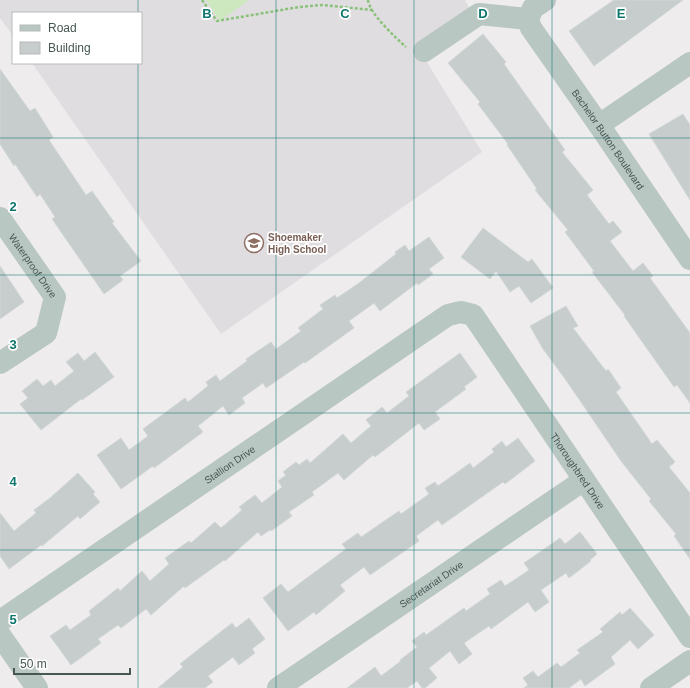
<svg xmlns="http://www.w3.org/2000/svg" width="690" height="688" font-family="Helvetica,sans-serif">
  <rect width="100%" height="100%" fill="#efecee"/>
  <!-- education -->
  <path fill="#e0dde0" d="M0,0H465L474,17L425,59L482,152L221,334L32,63H141V13H13V36L0,18Z"/>
  <!-- pitch -->
  <path fill="#cde8bf" d="M206,0H249L220,21Z"/>
  <!-- building -->
  <path fill="#c7cdcd" stroke="#d1d7d7" d="M614,0H683L594,66L569,31Z
    M483,34L506,62L504,64L565,150L562,152L593,190L587,195L609,224L613,221L622,232L610,241L633,271L643,263L653,276L650,278L690,333V403L677,385L674,387L624,316L625,315L592,272L594,271L565,232L568,230L535,190L537,189L507,145L508,144L478,104L480,102L448,63Z
    M0,69L30,111L35,108L53,137L49,140L86,195L92,191L114,222L112,223L141,261L120,276L123,280L104,294L52,219L55,217L40,194L37,197L15,164L14,166L0,144Z
    M683,114L690,125V200L649,134Z
    M483,228L528,262L532,259L553,288L531,303L519,286L510,292L496,271L490,279L461,257Z
    M429,237L444,258L429,269L433,274L418,285L417,283L380,311L374,303L349,321L354,328L305,363L304,362L266,388L263,383L242,398L245,403L229,415L223,406L198,426L203,432L154,468L153,466L121,489L97,455L121,438L129,450L148,436L143,429L185,398L188,402L208,386L206,382L216,375L220,381L247,361L246,359L271,342L276,349L301,331L298,328L323,309L320,305L335,295L337,298L359,283L396,254L395,252L405,245L409,251Z
    M0,266L24,302L0,319Z
    M566,306L578,326L573,328L606,371L608,369L621,388L616,392L652,444L657,440L675,462L669,467L690,493V559L674,536L676,534L649,501L651,499L621,461L568,383L543,349L530,326Z
    M95,352L114,377L82,400L81,399L41,430L20,404L28,398L22,391L37,379L43,386L51,380L55,386L74,371L66,362L78,353L84,361Z
    M460,353L477,377L464,387L466,389L435,412L440,419L424,430L419,423L375,457L373,455L344,480L338,473L312,492L314,495L289,512L292,516L271,531L270,530L261,536L258,532L225,561L224,560L185,588L184,586L151,615L146,609L121,628L118,625L98,639L101,643L71,665L50,636L66,625L70,630L91,615L89,611L118,588L120,591L142,571L150,581L169,564L165,558L189,541L191,543L215,522L221,528L242,510L239,507L255,495L262,503L282,487L278,481L286,475L283,472L296,462L299,465L307,459L310,463L343,434L351,443L371,426L366,420L382,407L387,413L409,396L406,392Z
    M518,438L535,461L505,484L503,482L442,525L438,520L416,536L419,541L370,575L364,567L340,585L345,591L316,615L314,612L288,631L263,598L281,584L288,592L346,549L342,544L358,533L361,537L399,511L401,514L429,494L425,488L435,482L438,486L470,463L473,468L494,452L492,449L502,441L506,447Z
    M78,473L95,492L93,494L100,502L80,519L78,516L42,546L41,545L9,569L0,556V513L14,531L36,513L34,510L50,498Z
    M580,532L597,554L590,560L591,561L569,578L566,573L541,590L549,602L535,612L528,602L491,629L489,626L464,643L472,654L459,664L450,651L429,668L437,678L425,688H422L417,681L407,688H347L375,667L381,676L401,661L400,660L417,647L412,641L424,632L426,635L464,608L466,611L490,594L487,589L501,580L505,586L529,570L524,563L560,538L565,544Z
    M630,608L654,635L638,649L630,640L611,657L615,664L585,686L581,679L569,688H524L528,685L523,678L533,671L538,677L557,663L561,667L580,653L577,650L603,632L600,629L620,612L622,615Z
    M249,618L265,639L252,649L255,653L239,665L233,657L208,676L213,682L205,688H158L183,667L180,664L209,641L232,623L236,628Z"/>
  <g fill="none" stroke-linecap="round" stroke-linejoin="round">
    <!-- path -->
    <path stroke="#8ac27b" stroke-width="2.5" stroke-dasharray="3 2" stroke-linecap="butt" d="M202,0L217,21L299,7L322,5L372,10
      M368,0C369,13 396,38 406,47"/>
    <!-- minor -->
    <g stroke="#b9c7c3" stroke-width="22">
      <path id="s1" d="M528,19L531,28L599,125L690,259"/>
      <path d="M528,19L533,8L545,0"/>
      <path d="M424,51L479,14L528,19"/>
      <path d="M599,125L690,63"/>
      <path id="s2" d="M0,218L55,297L46,333L0,363"/>
      <path id="s3" d="M0,621L448,315L461,312L473,315L690,637"/>
      <path d="M0,635L37,688"/>
      <path id="s4" d="M278,688L584,480"/>
      <path d="M651,688L690,661"/>
    </g>
  </g>
  <!-- grid -->
  <path fill="none" stroke="#0f766e" stroke-width="1" stroke-opacity="0.55" d="M138,0V13M276,0V688M414,0V688M552,0V688M138,63V688M0,138H690M0,275H690M0,413H690M0,550H690"/>
  <!-- icons -->
  <defs>
    <g id="school-ring" transform="scale(1)"><circle r="9.5" fill="#fff" stroke="#8d6e63" stroke-width="1.5"/><path d="M0-5L7-2L0 1L-7-2ZM-4 1L0 2.5L4 1V4Q0 6-4 4Z" fill="#8d6e63"/></g>
  </defs>
  <g fill-rule="evenodd">
    <use href="#school-ring" x="254" y="243"/>
  </g>
  <g text-anchor="middle" dominant-baseline="central" stroke-width="3.5" stroke-linejoin="round" paint-order="stroke">
    <!-- street labels -->
    <g font-size="10" fill="#475753" stroke="#fff">
      <text stroke="none"><textPath href="#s1" startOffset="145">Bachelor Button Boulevard</textPath></text>
      <text stroke="none"><textPath href="#s2" startOffset="58">Waterproof Drive</textPath></text>
      <text stroke="none"><textPath href="#s3" startOffset="278">Stallion Drive</textPath></text>
      <text stroke="none"><textPath href="#s3" startOffset="756">Thoroughbred Drive</textPath></text>
      <text stroke="none"><textPath href="#s4" startOffset="185">Secretariat Drive</textPath></text>
    </g>
    <!-- education labels -->
    <g font-size="10" font-weight="bold" fill="#785e54" stroke="#fff" text-anchor="start">
      <text x="268" y="237">Shoemaker<tspan x="268" dy="12">High School</tspan></text>
    </g>
  </g>
  <g font-size="13" text-anchor="middle" font-weight="bold" fill="#0f766e" stroke="#fff" stroke-width="3.5" stroke-linejoin="round" paint-order="stroke">
    <text x="207" y="18">B</text>
    <text x="345" y="18">C</text>
    <text x="483" y="18">D</text>
    <text x="621" y="18">E</text>
    <text x="13" y="211">2</text>
    <text x="13" y="349">3</text>
    <text x="13" y="486">4</text>
    <text x="13" y="624">5</text>
  </g>
  <!-- legend -->
  <rect x="12" y="12" width="130" height="52" fill="#ffffff" stroke="#b5bcba"/>
  <rect x="20" y="25" width="20" height="6" fill="#b9c7c3" stroke="#b5bcba"/>
  <text x="48" y="32" font-size="12" fill="#475753">Road</text>
  <rect x="20" y="42" width="20" height="12" fill="#c7cdcd" stroke="#b5bcba"/>
  <text x="48" y="52" font-size="12" fill="#475753">Building</text>
  <!-- scale -->
  <path d="M14 668v6h116v-6" fill="none" stroke="#475753" stroke-width="2"/>
  <text x="20" y="668" font-size="12" fill="#475753" stroke="#ffffff" stroke-width="3" paint-order="stroke">50 m</text>
</svg>
